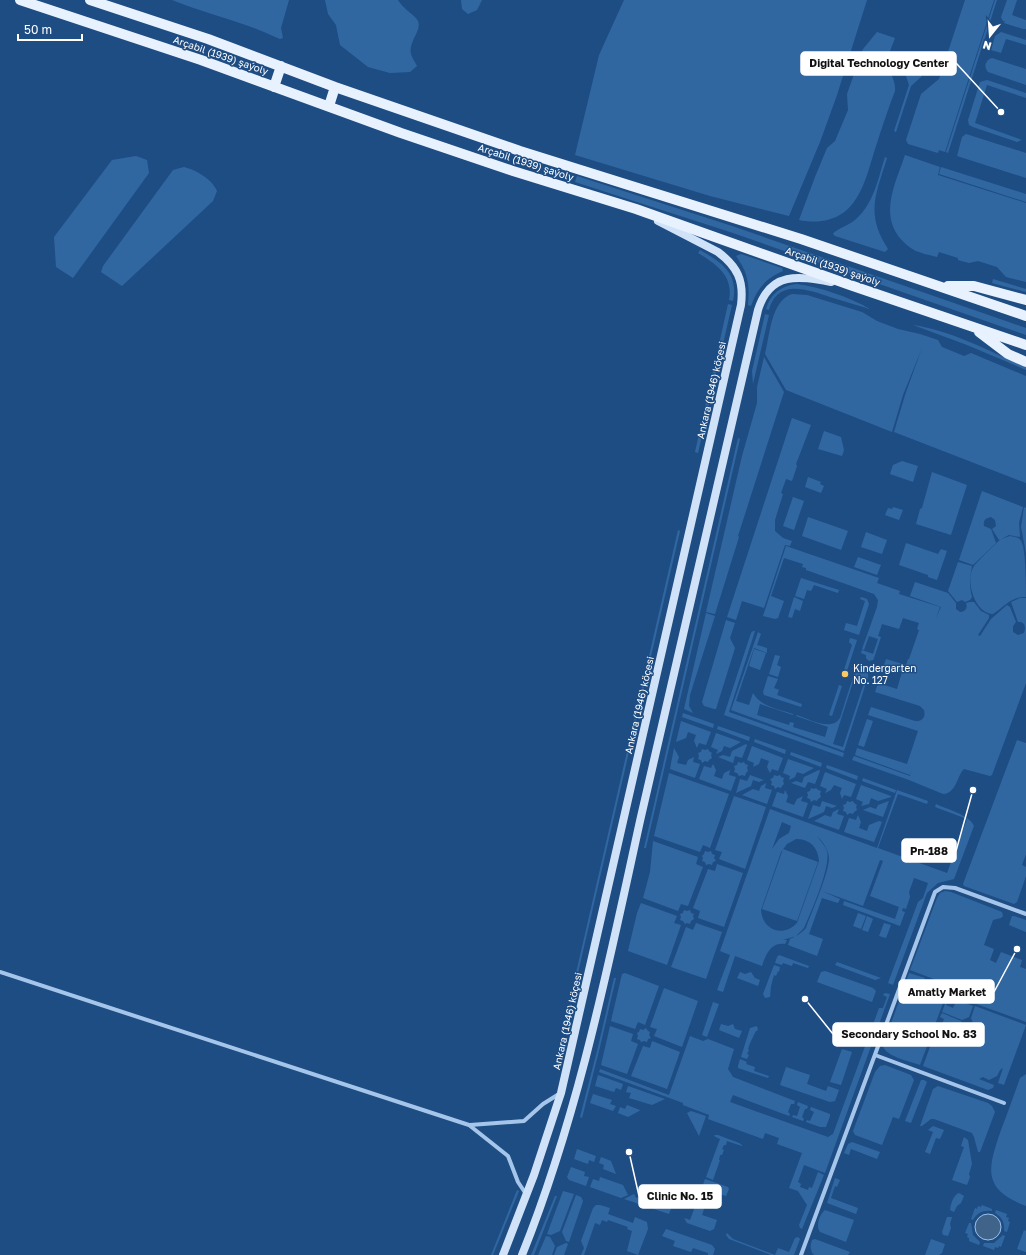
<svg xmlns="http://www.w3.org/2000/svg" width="1026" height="1255" font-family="'Golos Text',sans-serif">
  <rect width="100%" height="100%" fill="#1e4d84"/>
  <!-- green -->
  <path fill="#3167a1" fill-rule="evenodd" d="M172,0H289L281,28L283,38L280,39L275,37C242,21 206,14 172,0Z
    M325,0H398C403,9 415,15 418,21C422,31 408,42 411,54C412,58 415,62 417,66L410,72L390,73L368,67L340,45L336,25L328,14Z
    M461,0H482L477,10L468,14L462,9Z
    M624,0H867L837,95L820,142L789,216L710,196L575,155L599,55Z
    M965,0H994L945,152L939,150L938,153L908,144L906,140L921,94L939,79Z
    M995,0H997L948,153L946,152Z
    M1007,0H1017L1012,15L1026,20V29H1023L1004,23L1001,17Z
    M877,32L895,38C892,46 888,54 888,63C889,73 896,80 895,91C888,109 882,127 876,146C869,167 863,199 843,213C830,222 814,223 799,220L815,177L827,148L835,141L848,110L847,94L863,49Z
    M1001,32L1026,40V45L1006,39L1001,53L991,50L995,36Z
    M992,58L1026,69V85L988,72C983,66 986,60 992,58Z
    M905,67L923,74L921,77L911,86L896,132L894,131L909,85L904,70Z
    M987,80L1026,93V98L987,85L975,123L1022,140L1017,142L973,127L969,125L968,120L980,82Z
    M966,134L1026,153V178L957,156L962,137Z
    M905,155L940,167L938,175L1026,203V282L1006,277L997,267L978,261L969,263L958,260V258L939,252L937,257C930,255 923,254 916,251C910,248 904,243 899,237C880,212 896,182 905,155Z
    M136,156L147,160L149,173L73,278L56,267L54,237L112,160Z
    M885,157L887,158C876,194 865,214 888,249L885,252L835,236L833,234C835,230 851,224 856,219C874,203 878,179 885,157Z
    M184,167C196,170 212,179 217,191L213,201L122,286L101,272L103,266L173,170Z
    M941,167L1026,194V202L939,174Z
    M577,176L732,226L1026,328V335L730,232L575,182Z
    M700,250C721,262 739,273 733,301L729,300C734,276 716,264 698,253Z
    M741,254L782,268L783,271C766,278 757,289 751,306L748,305C750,286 748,272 736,256Z
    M993,279L1026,289V292L992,283Z
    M797,284C820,287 849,297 870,309C856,305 843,301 830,297C808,290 778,278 769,310L766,309C770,294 782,285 797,284Z
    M792,294L807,295L862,312L877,321L898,329L920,334L938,340L942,347L964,356L971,353L1026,376V483L894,432L905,395L922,348L903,395L892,432L786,390L765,354C770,334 771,301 792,294Z
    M728,304L732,305L698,453L695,452Z
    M765,314L769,315L753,384L752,371Z
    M913,325C950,330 991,352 1026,367V370L967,345Z
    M764,357L784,392L738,536L739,537L715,614L706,612L742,456L757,403V387Z
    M792,418L811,425L796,464L797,466L792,481L786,479L781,493L783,494L775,520V531L783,538L792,541L790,546L785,545L764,608L742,601L736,620L727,617Z
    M824,431L841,437L844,450L842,456L818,449Z
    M738,438L740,439L646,848H644Z
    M902,461L918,466L913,482L890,474L893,465Z
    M932,472L967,485L951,535L916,524L920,509L922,508Z
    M808,477L821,482L820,484L824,486L821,493L805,487Z
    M982,491L1023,507L1019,523L1020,536V537L1009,535L999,540L992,529L996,526L995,520L991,517C985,518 983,521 984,526L991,529L996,543L973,565L959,560Z
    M793,497L804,501L794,530L783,526Z
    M893,507L903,510L899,520L885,515L888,508L892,509Z
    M1024,507L1026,508V553L1021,527Z
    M808,517L848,531L841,550L802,536Z
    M678,530L680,531L578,973H576Z
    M866,532L887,540L882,554L861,547Z
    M1010,536C1014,537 1019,537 1021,541C1026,548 1026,586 1026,597C1012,596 1004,607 993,614C974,613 965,580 974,566C978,561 996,543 1001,539C1004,538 1007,537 1010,536Z
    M906,543L938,554L941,549L947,551L937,580L928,577V575L899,565Z
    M786,546L879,578L877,583L900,591L899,594L940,607L936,618L941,607L910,596L915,582L948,593L956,603V609L960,612C965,612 968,608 966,603L970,602H974L981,611L989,615V618L978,635L980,636L991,619L1007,605L1010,607L1016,622L1013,626V632L1018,635L1024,633C1026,627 1025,621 1018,622L1011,602L1020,598H1026V683L992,775L990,776L964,769C956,777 957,793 943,794L909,780L852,760L854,756L910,776L912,769L910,775L855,755L857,748L907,764L918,731L868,715L871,707L915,721C922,722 926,717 924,710L920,706L875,692L878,683L897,689L902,672L896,670V672L883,668L886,659L906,665L908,659H909L919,630L917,629L919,623L903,618L899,629L882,624L878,636L881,637L874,658L873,660L869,661L866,658V655L861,653L862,650L873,654L878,639L869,636L864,650L862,649L877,607L878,600L874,594L806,570V568L802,567L803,564L784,558L771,596L784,601L778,618L775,619L763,616Z
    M858,557L881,565L877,575L854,567Z
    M958,562L972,566C970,577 969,586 972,597L970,600L965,602L962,600L957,602L948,591Z
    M801,578L839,590L838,593L814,585L811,591L807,590L804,599L795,596Z
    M794,597L803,601L800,611L795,609L792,618L788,617Z
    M861,597L867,599L869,604L859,635L844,630L846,623L857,626L865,601L860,599Z
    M706,613L715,616L690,695L689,706L693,713L684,709Z
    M726,620L735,623L730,638L735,648L716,709H714L704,706L702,702Z
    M753,631H755L729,712L844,753L843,757L724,715L751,633Z
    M758,632L761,634L757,645L767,648V653L754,648L736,701L749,705L753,693C761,707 779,709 793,714V715L760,704L757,715L789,725L790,722L794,723L793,727L825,737L828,727L796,716L797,715C809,719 831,732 840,718L854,674L864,671L868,673V677L844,751L731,710ZM855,676L865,680L843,747L833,744Z
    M850,638L857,640L845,677L842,676L852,645L849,642Z
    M754,649L766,653L760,670L749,666Z
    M775,655L780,656L777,665L781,667L778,677L769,674Z
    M768,676L778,679L774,688L779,690L777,695L802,704L801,707L764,695L763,692Z
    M839,685L842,686L832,716L829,715Z
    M683,713L714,724L713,728L682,717Z
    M867,719L873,721L864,747L858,745Z
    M681,721L711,732L706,745L699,743L697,748L694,741L696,735L688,732L686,738L676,742Z
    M718,726L750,737L749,741L717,729Z
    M716,733L741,742L730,748L724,746L722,751L716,754L718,750L711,747Z
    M755,739L786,750L785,754L754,742Z
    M1017,740L1026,743V854L1022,865L1026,867V876L1017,902L1014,904L964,886L963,884Z
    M746,744L747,745L742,758L735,756L733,763L718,757L723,755L730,757L732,751Z
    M752,746L783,758L778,771L772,769L770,773L767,767L769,761L761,758L759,764L753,767L754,763L747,760Z
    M674,748L679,757L677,763L686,765L688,760L694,757L693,762L700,764L695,778L670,769Z
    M702,749L705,750L708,749L709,751L712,753L711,755L712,758L709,760L708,762L705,761L702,763L701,760L698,759L699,756L698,753L701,752Z
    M791,752L822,763L821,767L790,755Z
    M788,759L814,768L803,774L797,772L795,777L789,780L790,776L783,773Z
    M738,762L741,763L744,762L745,764L748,765L747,768L748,771L746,773L745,776L742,775L739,776L737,773L734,772L735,769L734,766L737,765Z
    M713,764L716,770L714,776L722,779L724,773L730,770L729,775L736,777L731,791L699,779L704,766L711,768Z
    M827,765L858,776L857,780L826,768Z
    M819,770L820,771L815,784L808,782L805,788L791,783L796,781L802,783L804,777Z
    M825,772L856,784L851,797L844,795L842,799L840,793L842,788L834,785L831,790L825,793L827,789L820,786Z
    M669,773L729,794L710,848L703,845L700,852L654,836Z
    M750,775L764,780L759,782L753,780L751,786L736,793L740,779L747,781Z
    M774,775L777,776L780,775L781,777L784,778L783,781L784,784L782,786L781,788L778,787L775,789L774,786L771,785L772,782L770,779L773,778Z
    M863,778L896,790L895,793L862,781Z
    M766,783L765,788L772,790L767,804L742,795L753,789L759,791L761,786Z
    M861,785L891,796V797L878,801L871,798L869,804L861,806L863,802L856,799Z
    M811,788L814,789L816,788L818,790L821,791L820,794L821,797L818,799L817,801L814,800L811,802L810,799L807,798L808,795L807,792L810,791Z
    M785,790L788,796L786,802L794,805L797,799L803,796L801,801L808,803L803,817L772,806L777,792L784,794Z
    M897,790L928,801L927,804L898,794L878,848L947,873L967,819L935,807L936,804C946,809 970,815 974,826L954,879L938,883L927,893L893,985L888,983L918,902L923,898L928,883L914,878L909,892L910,897L906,909L903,908L902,911L905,912L900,926L843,905L844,901L895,919L899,907L870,896L883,861L880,860L863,906L822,891L840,899L838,903L822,898L809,934L823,939L817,956L788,945L790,939C796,936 801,934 806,928C811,913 830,871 829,857C828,849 823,842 817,836C820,841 825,845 827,851C831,867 811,912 804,928L796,936L783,940H787L785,944C771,942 766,954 762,966L735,956L723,992L717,990L730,955L720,951L770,809L877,848ZM782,822L791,826L789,833L779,839L772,849ZM796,839C810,839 818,847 819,861L797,923C783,938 762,930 761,910L781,852L787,844Z
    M734,796L766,807L745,869L719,859L722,852L715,850Z
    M822,801L837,806L832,808L826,806L824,812L808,819L813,805L820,807Z
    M847,801L850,802L853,801L854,803L857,805L856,807L857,810L854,812L853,814L850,813L847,815L846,812L843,811L844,808L843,805L846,804Z
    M889,801L883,817L863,810L870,807L876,809L878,805Z
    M839,809L837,814L844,816L839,830L814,821L825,815L831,817L833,812Z
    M858,815L861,822L859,828L867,831L869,825L879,821L882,822L874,842L844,832L849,818L856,820Z
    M653,841L698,857L696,864L703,867L688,906L681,904L678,911L643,898L650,872Z
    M783,849L818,862L797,921L762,909Z
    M705,851L708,852L711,851L712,854L715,855L714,858L716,861L713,862L712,865L709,864L706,865L705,862L702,861L703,858L702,856L704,854Z
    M717,864L743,873L724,927L698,918L700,911L693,908L708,869L715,871Z
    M945,891L951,892L1002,912L1003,916L1001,918L993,920L984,945L994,949L990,960L996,963L1001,952L1022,960L1020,967L1026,969V1022L949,994L952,986L910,970L937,898L940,893Z
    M641,903L677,916L674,923L681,925L667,965L628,951L637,913Z
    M684,910L687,911L690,910L691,913L694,914L693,916L694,919L691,921L690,924L687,923L685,924L683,921L680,920L681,917L680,914L683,913Z
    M858,913L866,916L861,929L853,926Z
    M867,916L873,919L868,932L862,930Z
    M1012,916H1014L1026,920V932L1009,925Z
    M696,923L722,932L706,979L671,967L686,927L693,930Z
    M884,923L891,925L886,938L879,936Z
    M779,955L809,966L808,968L793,963L792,966L783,963L782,965L775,963L777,957Z
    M837,962L881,978L875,980L835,965Z
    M774,965L780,967L779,972L778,971L776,976L774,975L771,986L770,997L765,998L763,994Z
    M825,971L873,988L876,991L872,1002L817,982L821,972Z
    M740,972L745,974L751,972L755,978L760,980L758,986L737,978Z
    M625,973L659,986L645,1025L638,1022L635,1029L611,1021L622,974Z
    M909,973L925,978L923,982L942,989L943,985L949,987L920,1065C910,1061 886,1057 883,1046Z
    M614,978H616L600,1047L582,1118L580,1117L598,1047Z
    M664,988L698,1001L682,1047L654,1036L657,1029L650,1027Z
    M885,993L890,994L825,1173L804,1165L798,1182L801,1184L800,1187L808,1190L809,1187L812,1188L818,1172L824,1175L802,1229L800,1228L799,1225L807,1205L798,1191L789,1188L802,1153L777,1144L779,1138L765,1133L763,1139L708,1119L709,1115L683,1105V1103L599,1072L600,1069L669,1095L690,1036L703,1041L708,1039L734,1049L728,1069L733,1077L795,1101L794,1104H791L788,1112L790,1114L789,1116L733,1095L730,1102L828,1137L833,1134L879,1008H883L887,997L883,995Z
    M947,999H948L946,1005L953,1008L957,1000L973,1006L969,1017L962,1020L942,1012Z
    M713,1002L719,1004L707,1037L702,1035Z
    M975,1006L1026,1025L1004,1085L998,1083L1003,1068L1000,1070L997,1076L989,1080L983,1077L979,1079L994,1085L993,1088L988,1090L923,1066L934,1036L937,1037L944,1019L940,1017L942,1013L961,1021L964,1027L968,1025L970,1029L971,1028L970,1024L973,1023L971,1018Z
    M721,1024L728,1026L733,1024L735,1029L742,1031L739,1038L719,1030Z
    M610,1026L633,1034L631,1041L638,1044L627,1074L601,1065Z
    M757,1026L758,1030L756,1031C753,1037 750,1042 748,1049L749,1050L747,1054L749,1055L747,1059L741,1057L750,1028Z
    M646,1028L648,1031L650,1032L649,1035L651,1038L648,1039L647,1042L644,1041L641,1042L640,1040L637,1039L638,1036L637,1033L639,1032L640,1029L643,1030Z
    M847,1033L858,1037L854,1047L844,1044Z
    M652,1041L680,1052L667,1089L631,1076L643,1046L650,1048Z
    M842,1049L852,1052L841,1085L830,1082Z
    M740,1059L747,1062L746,1064L755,1067L754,1071L769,1076L768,1078L738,1068V1066Z
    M885,1065L911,1075L914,1080L899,1119L893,1117L882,1145L855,1135L853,1131L875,1072L880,1066Z
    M786,1067L810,1075L807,1084L826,1091L828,1086L839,1090L835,1101L830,1102L780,1085Z
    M1026,1074V1206C981,1189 988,1168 1001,1130C1008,1112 1014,1095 1020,1078Z
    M598,1075L623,1084L621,1090L616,1088L614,1092L595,1086Z
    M921,1080H924L927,1082L911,1123L905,1121Z
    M628,1086L665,1099L652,1105L629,1098L631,1093L626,1092Z
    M938,1086L988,1103L992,1106L995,1112L980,1152H978L974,1137L972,1133L934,1119H931L922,1126H920L933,1089Z
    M593,1094L612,1100L610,1104L616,1106L613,1111L590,1103Z
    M798,1102L808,1106L807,1109H805L802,1117L804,1119L803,1121L792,1117L793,1115L797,1116L800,1107L797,1105Z
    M627,1105L640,1110L639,1111L628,1117L618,1113L620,1107L625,1109Z
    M811,1107L830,1114V1116L826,1127H820L806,1122L807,1120L810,1121L814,1112L810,1110Z
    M691,1111L706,1116L699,1136L687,1113Z
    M933,1126L944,1130L940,1139L936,1138L930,1154L925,1152L933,1132L928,1130Z
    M715,1135H718L739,1143L742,1145V1146L727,1141L726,1145H724L722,1149L724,1150L722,1155H720L719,1160H720L713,1180L706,1177L720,1139L714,1136Z
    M964,1137L968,1140L972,1164L969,1174L970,1177L967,1185L952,1180L964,1147L961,1146Z
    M852,1142L880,1152L877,1159L851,1149L849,1155L844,1153L848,1144Z
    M577,1149L596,1156L594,1162L589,1160L588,1164L574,1159Z
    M601,1157L611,1161L616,1174L603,1169L604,1165L599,1163Z
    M571,1167L585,1172L584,1176L589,1177L586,1186L569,1180L567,1177Z
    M600,1177L623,1185L628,1195L621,1198L590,1187L593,1179L599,1181Z
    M835,1178L840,1180L837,1187L835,1186L831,1198L858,1208L856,1214L827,1203Z
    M705,1179L728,1187L729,1189L726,1196L710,1191L702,1215L717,1220L714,1229L710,1231L687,1223L684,1218L690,1220Z
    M674,1188L677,1193L669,1214L624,1199L634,1194L636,1198L643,1195L646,1202Z
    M517,1190L519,1191L493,1255H491Z
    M563,1191L574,1194L560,1231L551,1235L547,1234Z
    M959,1193L964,1196L961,1203L957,1206L954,1212L950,1210C951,1204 953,1195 959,1193Z
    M576,1195L581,1197L583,1201L569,1242L566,1241L562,1232Z
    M555,1196H557L534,1255H531Z
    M596,1205H600L610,1208L608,1214L633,1223L635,1217L647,1222L648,1229L638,1255L627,1251L632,1231L627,1229L628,1227L608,1220L607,1222L602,1220L600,1225L595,1223L584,1255H581L584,1248L581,1241L593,1208Z
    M982,1205L992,1209V1211C983,1210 977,1213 973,1220L971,1219L975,1208L977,1209L978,1206L981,1207Z
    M825,1210L854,1220L846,1242L820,1232C815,1226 820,1214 825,1210Z
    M996,1210L1007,1214L1006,1217L1009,1218L1008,1221L1010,1222L1007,1232L1004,1231C1005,1223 1002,1217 995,1213Z
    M947,1217H952L950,1224L951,1228L948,1236L943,1235L942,1232Z
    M969,1223H971L973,1235L980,1242L979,1245L969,1241V1238L967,1237L968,1234L965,1233Z
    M666,1229L669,1230L712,1245L715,1249L713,1255H708V1253L693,1248L691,1252L673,1246L675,1241L662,1236Z
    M1024,1230L1026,1231V1252L1017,1249Z
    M727,1233L733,1239L775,1255L778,1248L789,1252L795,1238L798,1237L800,1239L794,1255H771L729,1239L726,1235Z
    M1003,1235L1005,1236L1001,1247L999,1246L998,1248L995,1247L994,1250L983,1246L984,1243H994Z
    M546,1236L550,1237L555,1246L552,1255H538Z
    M815,1239L850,1252L848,1255H814C810,1250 810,1246 812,1240Z
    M931,1239L945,1244L942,1253L939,1255H925Z
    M566,1243L568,1244L564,1255H554L557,1247Z"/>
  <!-- water -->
  <path fill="#40638a" stroke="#98c1ec" d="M975 1227a13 13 0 1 1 26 0a13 13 0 1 1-26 0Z"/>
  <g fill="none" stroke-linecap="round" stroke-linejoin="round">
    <!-- minor -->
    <path stroke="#a5c6ea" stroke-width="4" d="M0,972L469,1125L508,1156L518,1182L526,1194
      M875,1055L1004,1103
      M470,1125L524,1121L543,1104L559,1094
      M801,1255L935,892L943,887L955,888L1026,914"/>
    <!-- secondary -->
    <path stroke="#d0e2f7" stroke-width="8" d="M503,1255L534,1175L561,1093L741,305C744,281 738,267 718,252L658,221
      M522,1255C578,1116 608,967 640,821C679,650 719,480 758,310C770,271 799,276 831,282"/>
    <!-- primary -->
    <path stroke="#e8f1fe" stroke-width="10" d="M20,0L201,60L401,133L513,171L636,209L850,285L1026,345
      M90,0L208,39L335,87L520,151L801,239L1026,316
      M274,87L281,66
      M329,106L335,87
      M948,286H974L1026,300
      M979,332L1008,354L1026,362"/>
  </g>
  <!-- markers -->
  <circle fill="#f9ca63" stroke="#1e4d84" stroke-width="1.5" cx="845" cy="674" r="4"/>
  <g text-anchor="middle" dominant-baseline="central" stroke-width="3" stroke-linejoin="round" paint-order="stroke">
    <!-- street labels -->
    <g font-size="10" fill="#fff" stroke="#1e4d84">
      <text transform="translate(221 55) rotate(19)">Arçabil (1939) şaýoly</text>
      <text transform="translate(526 162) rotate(18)">Arçabil (1939) şaýoly</text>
      <text transform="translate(833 266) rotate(19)">Arçabil (1939) şaýoly</text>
      <text transform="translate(711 390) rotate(-77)">Ankara (1946) köçesi</text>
      <text transform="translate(639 705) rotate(-77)">Ankara (1946) köçesi</text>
      <text transform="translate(567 1021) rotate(-77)">Ankara (1946) köçesi</text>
    </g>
    <!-- poi labels -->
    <g font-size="10" fill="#fff" stroke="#1e4d84" text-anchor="start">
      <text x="853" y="668">Kindergarten<tspan x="853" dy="12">No. 127</tspan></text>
    </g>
  </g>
  <!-- callouts -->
  <path fill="none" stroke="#fff" stroke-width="1.5" d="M1001 112L956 63M973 790L956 851M1017 949L994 992M805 999L833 1034M629 1152L639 1196"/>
  <g fill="#fff" stroke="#1e4d84" stroke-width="1.5">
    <circle cx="1001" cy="112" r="4"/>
    <circle cx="973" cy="790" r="4"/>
    <circle cx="1017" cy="949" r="4"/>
    <circle cx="805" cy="999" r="4"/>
    <circle cx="629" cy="1152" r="4"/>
  </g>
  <g fill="#fff" stroke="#fff" stroke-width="1.5">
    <rect x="801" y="52" width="155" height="23" rx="4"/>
    <rect x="902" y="839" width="54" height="23" rx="4"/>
    <rect x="899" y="980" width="95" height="23" rx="4"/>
    <rect x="833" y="1023" width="151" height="23" rx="4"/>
    <rect x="639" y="1185" width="82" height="23" rx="4"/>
  </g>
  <g font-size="11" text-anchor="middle" font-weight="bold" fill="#111">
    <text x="879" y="67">Digital Technology Center</text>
    <text x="929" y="855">Рп-188</text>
    <text x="947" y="996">Amatly Market</text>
    <text x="909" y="1038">Secondary School No. 83</text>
    <text x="680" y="1200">Clinic No. 15</text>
  </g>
  <!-- north arrow -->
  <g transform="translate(990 36) rotate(197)" stroke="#1e4d84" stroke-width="3" paint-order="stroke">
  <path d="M0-3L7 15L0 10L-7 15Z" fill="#ffffff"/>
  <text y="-6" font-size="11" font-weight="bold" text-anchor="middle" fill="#ffffff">N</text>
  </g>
  <!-- scale -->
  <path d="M18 34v6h64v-6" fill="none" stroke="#ffffff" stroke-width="2"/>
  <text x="24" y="34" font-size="12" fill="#ffffff" stroke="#1e4d84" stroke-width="3" paint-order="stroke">50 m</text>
</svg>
